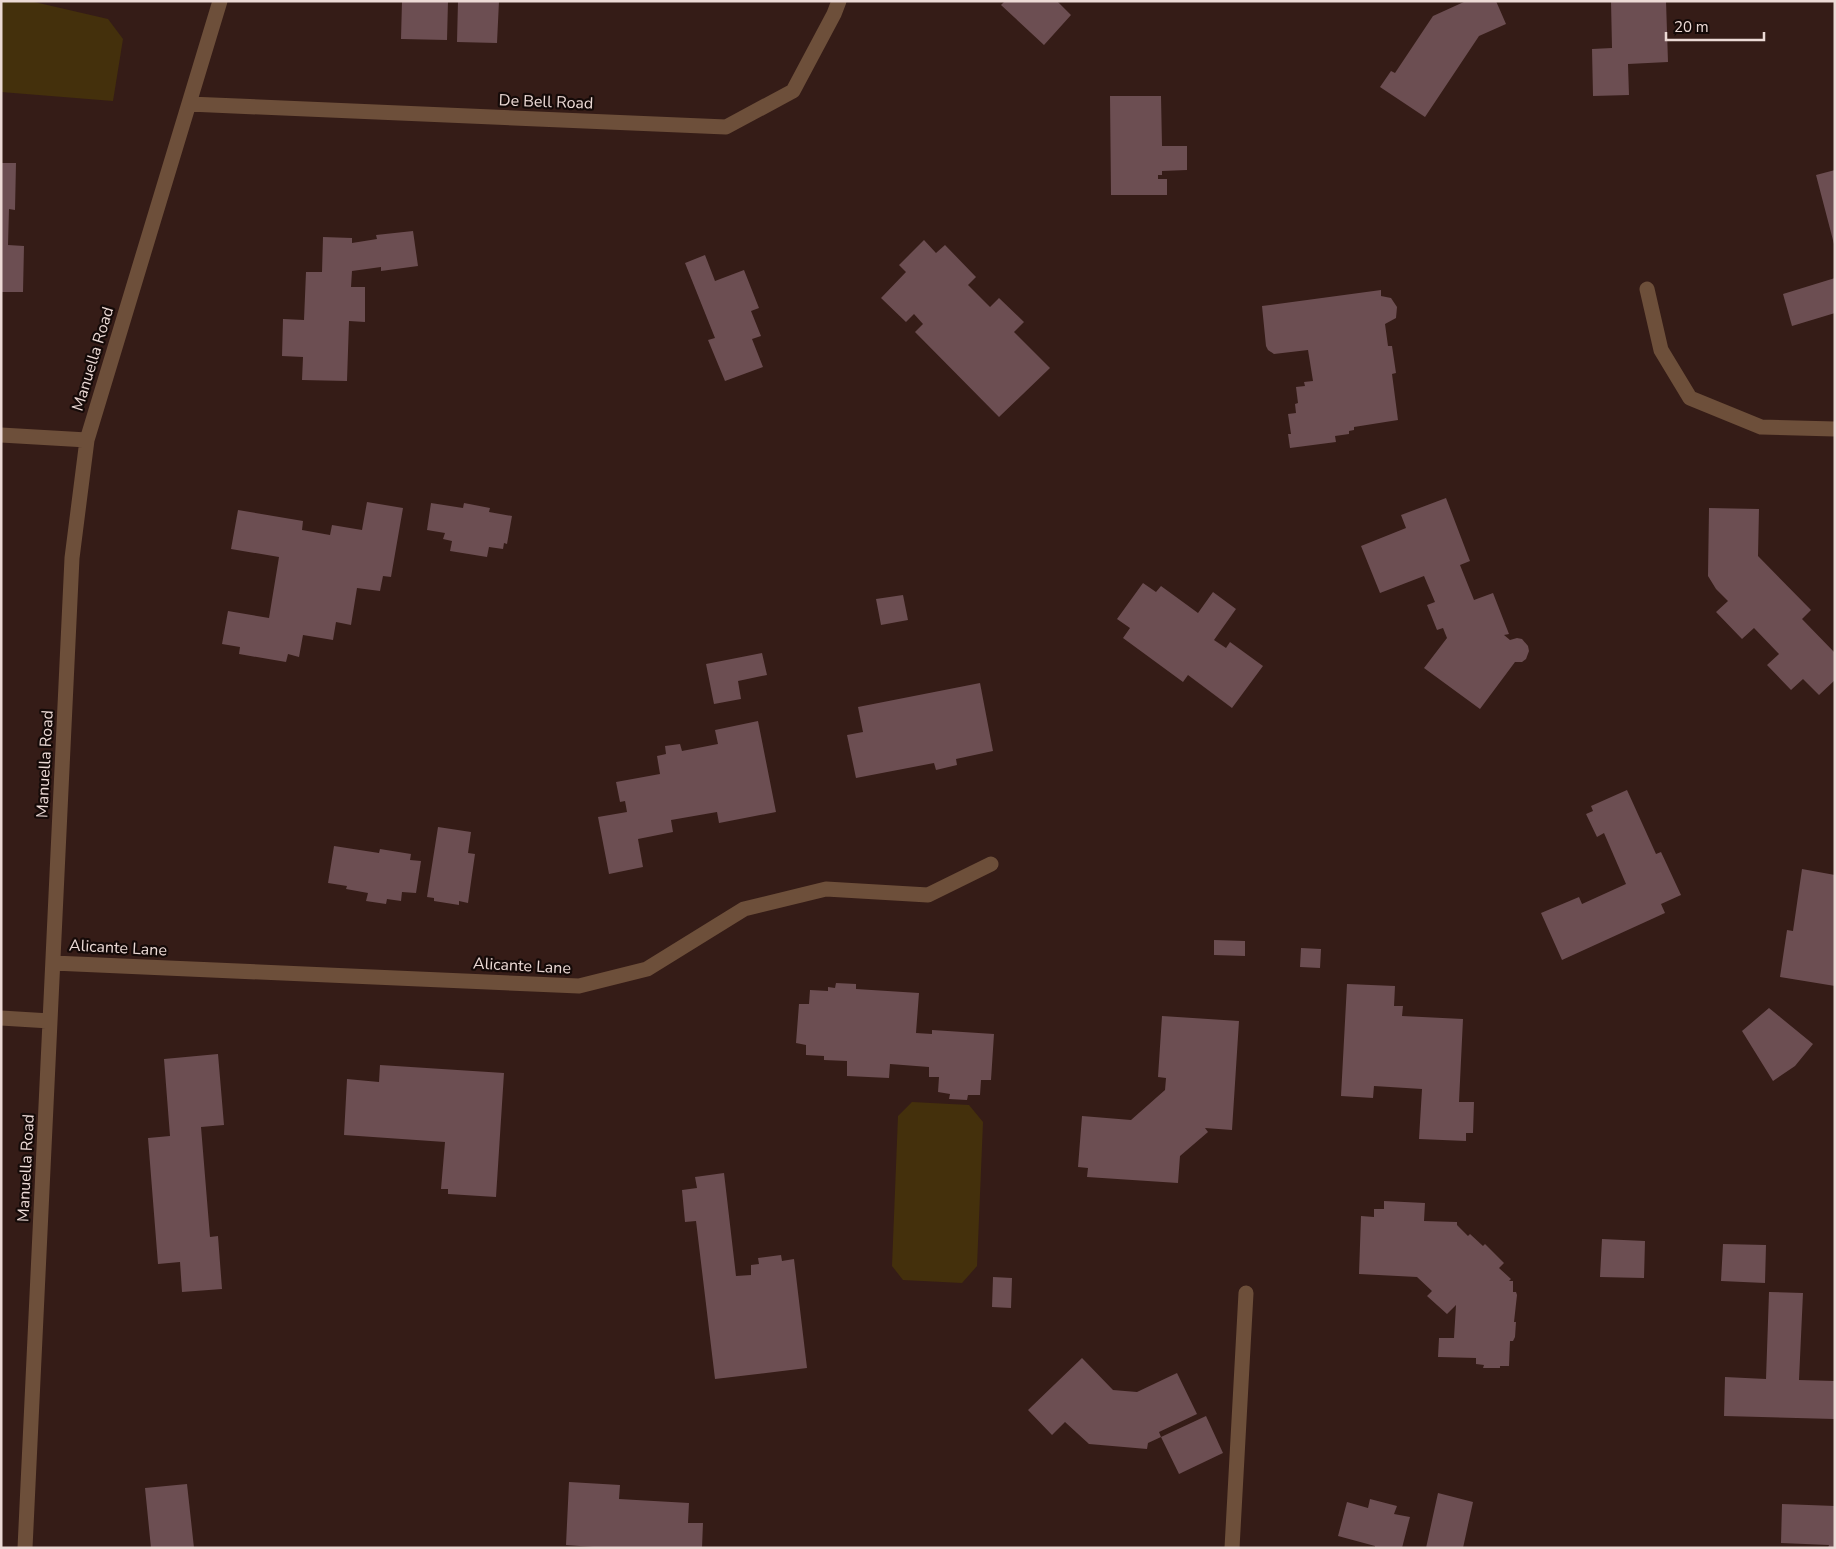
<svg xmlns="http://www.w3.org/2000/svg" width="1836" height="1549" font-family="'Nunito Sans',sans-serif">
  <rect width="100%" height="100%" fill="#351c17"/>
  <!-- green -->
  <path fill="#44300c" d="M1,1H30L108,19L123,39L113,101L1,92Z
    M912,1102L969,1105L983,1122L977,1266L962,1283L903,1280L892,1266L898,1116Z"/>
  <!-- building -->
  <path fill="#6c4e52" d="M402,1H448L447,40L401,39Z
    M458,1H499L497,43L457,42Z
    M1005,1H1057L1071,15L1044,45L1001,5Z
    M1466,1H1496L1506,24L1479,36L1425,117L1380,87L1391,71L1395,73L1433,16Z
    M1611,1H1666L1668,62L1628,64L1629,95L1593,96L1592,49L1612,48Z
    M1110,96H1161L1162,146H1187V170L1162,171V175H1158V179H1167V195H1111Z
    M1,163H16L15,210L9,209L8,245L24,246L23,292H1Z
    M1835,170V243L1834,244L1816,175Z
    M413,231L418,266L381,271V267L352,271L351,287H365V322L349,321L347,381L302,380L303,357L282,356L283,319L304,320L306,272H322L323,237L352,238V243L377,239L376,235Z
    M924,240L936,253L945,245L976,277L968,285L990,307L999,298L1024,322L1014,332L1050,368L999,417L915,332L923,324L914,314L906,322L881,298L906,272L899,265Z
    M705,255L715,281L744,270L759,308L751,311L761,336L752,339L763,367L725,381L708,340L715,338L685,263Z
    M1835,278V313L1792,326L1783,294Z
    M1381,290V296L1391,298L1397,307L1396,318L1385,324L1388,346H1392L1396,373L1392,374L1398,420L1354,427V430L1349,431V434L1335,436L1336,442L1290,448L1288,434H1291L1288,414L1296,413L1295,404L1298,403L1296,387L1305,386L1304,382L1313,381L1308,350L1274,354L1268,350L1266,346L1262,306Z
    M1446,498L1470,561L1460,565L1474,600L1493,593L1509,634L1504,635L1510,640L1517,638L1522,639L1528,646L1529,651L1526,659L1522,662H1515L1480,709L1424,668L1447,638L1443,628L1437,630L1427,605L1435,602L1424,576L1380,593L1361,546L1406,528L1401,515Z
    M367,502L403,508L391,577L383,576L380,591L357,588L351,625L336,622L333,640L303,635L299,657L288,654L286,662L239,654L240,647L222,644L228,611L269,618L279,557L231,549L238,510L303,521L302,530L330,535L332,525L362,530Z
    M431,503L463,508L464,503L490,508L489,512L512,516L507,544L504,543L503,549L489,547L487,557L450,551L452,541L443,539L445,533L427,530Z
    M1709,508L1759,509L1758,556L1811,610L1802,619L1835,653V680L1819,695L1803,679L1791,690L1767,665L1779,654L1754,628L1742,639L1716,612L1728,601L1716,589L1708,576Z
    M1143,583L1156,592L1161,586L1198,613L1213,592L1236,609L1214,640L1226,648L1230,642L1263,666L1232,708L1188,675L1183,682L1123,638L1130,628L1117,619Z
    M903,595L908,620L881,625L876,599Z
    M762,653L767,675L738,681L741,699L714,704L706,664Z
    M980,683L993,751L956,759L957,765L936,770L934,763L856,778L847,735L863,732L858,707Z
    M758,721L776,812L719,823L717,812L671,820L673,832L638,839L643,867L609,874L598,817L627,812L625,801L620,802L616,782L660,774L657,756L666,754L665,746L680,744L682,751L718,744L715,730Z
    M1627,790L1656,854L1661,852L1681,895L1661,904L1665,913L1562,960L1541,913L1579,897L1582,904L1626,884L1604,833L1597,837L1586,814L1593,811L1591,806Z
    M438,827L471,832L468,853L475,854L468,903L459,901V905L434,901V898L427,897Z
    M334,846L379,853L380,849L411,854L410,860L421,861L416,893L402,892L401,901L387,899L386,904L366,901L368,893L346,889L347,886L328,883Z
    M1802,869L1835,875V986L1780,977L1787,930L1793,931Z
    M1214,940L1245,941V956L1214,955Z
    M1301,948L1321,949L1320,968L1300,967Z
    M836,983L856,984V989L919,993L916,1033L932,1034V1030L994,1034L991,1080H981L980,1095H968L967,1100L949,1099L950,1094L938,1092L939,1077H929V1067L890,1064L889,1078L847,1076V1061L824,1060V1056L806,1055V1045L796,1043L799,1004H809L810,990L828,991V987L835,988Z
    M1347,984L1395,986L1394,1006H1403L1402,1016L1463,1019L1459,1102H1474L1473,1133H1466V1141L1419,1139L1422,1089L1374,1086L1373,1098L1341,1096Z
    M1769,1008L1813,1044L1795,1066L1773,1081L1742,1031Z
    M1162,1016L1239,1021L1232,1130L1205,1128L1208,1132L1180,1156L1178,1183L1087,1177L1088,1168L1078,1167L1082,1116L1131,1120L1165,1090L1166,1078L1158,1077Z
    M218,1054L224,1125L201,1127L210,1237L218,1236L222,1289L182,1292L180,1262L158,1264L148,1138L170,1136L164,1059Z
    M380,1065L504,1073L496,1197L448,1194V1189H441L445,1142L344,1135L347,1079L379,1082Z
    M724,1173L736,1276L751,1275V1265L759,1264L758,1258L781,1255L782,1261L794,1259L807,1368L715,1379L696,1221L685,1222L682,1190L697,1188L695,1177Z
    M1384,1201L1425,1203L1424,1221L1457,1222V1225L1468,1236L1470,1234L1483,1246L1485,1244L1504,1263L1499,1268L1511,1279L1509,1281H1513V1292H1516L1517,1295L1514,1322H1516L1515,1337L1513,1341H1510L1509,1366H1500V1368H1483L1484,1365L1476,1364V1358L1438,1357L1439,1338H1454L1456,1305L1447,1314L1427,1296L1432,1291L1417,1277L1359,1274L1361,1216L1374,1217V1209H1384Z
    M1602,1239L1645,1241L1644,1278L1600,1277Z
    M1723,1244L1766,1245L1765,1283L1721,1281Z
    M993,1277L1012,1278L1011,1308L992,1307Z
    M1769,1292L1803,1293L1799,1380L1835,1381L1834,1419L1724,1416L1725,1377L1766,1379Z
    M1082,1358L1113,1390L1137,1392L1177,1373L1197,1414L1159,1432L1161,1437L1148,1443L1147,1449L1089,1444L1065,1422L1052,1435L1028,1410Z
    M1206,1416L1223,1453L1179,1474L1161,1437Z
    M569,1482L620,1485L619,1499L689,1503L688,1523H703L702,1548H607L566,1545Z
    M187,1484L194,1548H151L145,1488Z
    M1438,1493L1473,1502L1463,1548H1426Z
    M1370,1499L1397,1506L1394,1514L1410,1517L1402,1548H1375V1546L1338,1536L1347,1502L1368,1508Z
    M1782,1504L1835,1506V1548H1828L1829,1545L1781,1543Z"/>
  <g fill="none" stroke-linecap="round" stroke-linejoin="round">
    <!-- lane -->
    <path stroke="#6d4f3a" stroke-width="15" d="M1232,1548L1246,1293"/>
    <!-- street -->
    <path stroke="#6d4f3a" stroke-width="15" d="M189,104L726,127L793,91L834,14L839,1
      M1647,289L1661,350L1690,398L1761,427L1835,429
      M1,435L87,440
      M53,963L579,986L647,969L744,909L826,889L928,895L991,864
      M1,1018L50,1021
      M25,1548L72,558L87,440L220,1"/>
  </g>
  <g text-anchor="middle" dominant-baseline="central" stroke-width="4.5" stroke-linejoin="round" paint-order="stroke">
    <!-- street labels -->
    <g font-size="16" fill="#ecdad6" stroke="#150a08">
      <text transform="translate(546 102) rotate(2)">De Bell Road</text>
      <text transform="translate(93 359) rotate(-73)">Manuella Road</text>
      <text transform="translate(45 764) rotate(-87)">Manuella Road</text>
      <text transform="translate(118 948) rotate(3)">Alicante Lane</text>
      <text transform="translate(522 966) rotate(3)">Alicante Lane</text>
      <text transform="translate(26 1168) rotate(-87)">Manuella Road</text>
    </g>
  </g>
  <!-- border -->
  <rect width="1836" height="1549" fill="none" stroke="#ecdad6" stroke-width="5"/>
  <!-- scale -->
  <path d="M1666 32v8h98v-8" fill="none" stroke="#ecdad6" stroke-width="2.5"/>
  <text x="1674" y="32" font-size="15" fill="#ecdad6" stroke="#150a08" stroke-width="4" paint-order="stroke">20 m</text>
</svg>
